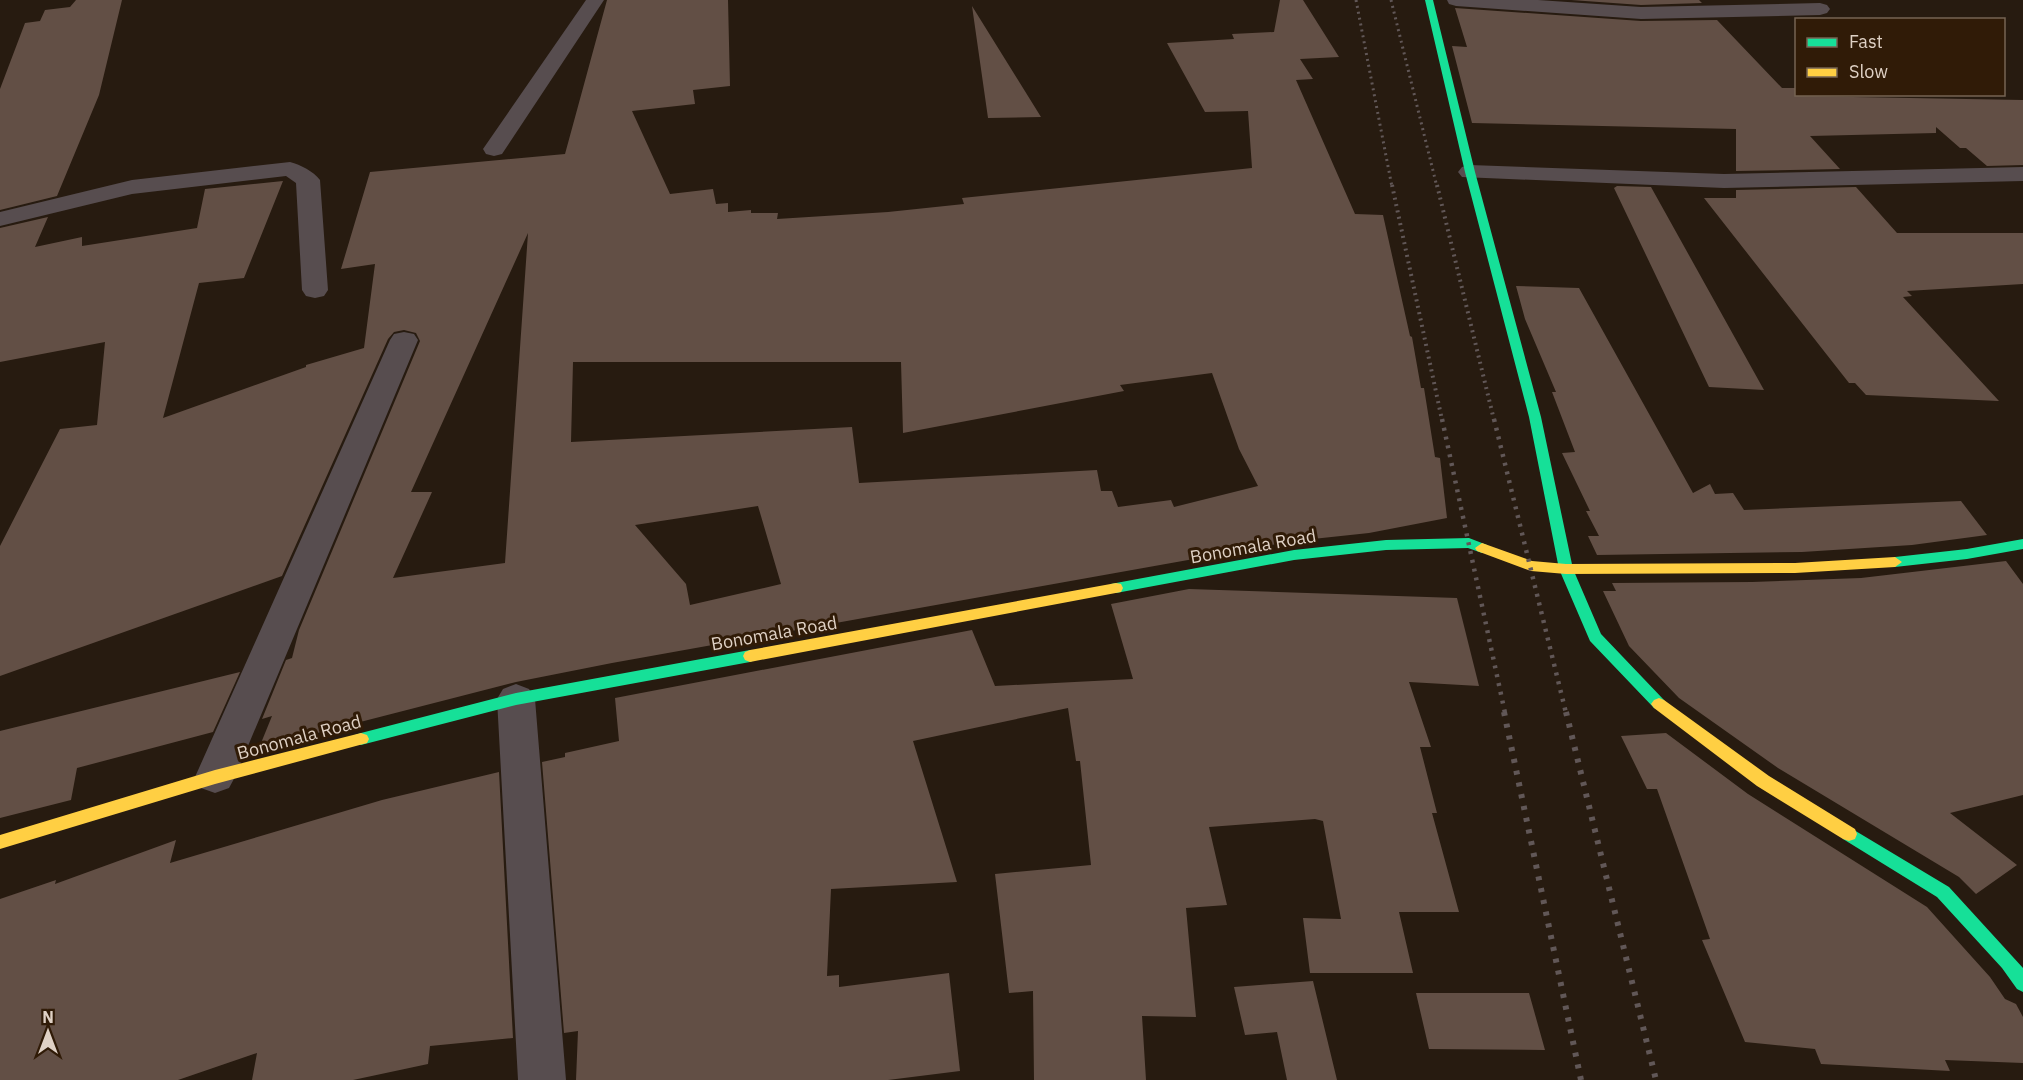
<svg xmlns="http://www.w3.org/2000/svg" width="2023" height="1080" font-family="'IBM Plex Sans',sans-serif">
  <rect width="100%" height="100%" fill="#271b10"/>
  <!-- building -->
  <path fill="#624f45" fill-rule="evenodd" d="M76,0H122L99,95L57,196L0,210V89L25,23L40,21L45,10L70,7Z
    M607,0H728L730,86L693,90L695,104L632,111L670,194L713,189L716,204L728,203V212L751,210V213H778L777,219L888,212L964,204L962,198L1252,168L1248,111L1205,112L1167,43L1234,39L1232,34L1274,32L1280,0H1303L1339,57L1300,59L1313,79L1296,80L1355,214L1383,215L1410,336L1412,337L1421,388H1424L1435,457L1440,458L1447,518L1369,533L1294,541L612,663L516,682L259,748L272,716L262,719L286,660L292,658L299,630L420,341L416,333L404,330L394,332L388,339L282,576L0,676V546L60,429L97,425L105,342L0,362V228L48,217L35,247L82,237V246L197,228L205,189L283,181L244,278L199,283L163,418L306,367V365L364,348L375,264L341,269L370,172L565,154ZM528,233L505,563L393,578L432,492H411ZM573,362H901L903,433L1124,391L1120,385L1212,373L1239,449L1258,486L1174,507L1171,500L1118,507L1112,491H1101L1097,470L859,483L852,427L571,442ZM758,506L781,584L690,605L686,584L635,525Z
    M1571,0H1699L1702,3L1641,5Z
    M972,6L1041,117L988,118Z
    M1455,8L1641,21L1717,20L1782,88H1797V96L2023,100V165L1987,166L1966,148H1960L1936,127V133L1810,136L1840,169L1736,171V129L1472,123L1452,46L1467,47Z
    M1617,186L1651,187L1764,390L1709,387L1614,188Z
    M1856,187L1897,233H2023V284L1907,291L1912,296L1903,297L1999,401L1866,395L1855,383H1849L1704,198H1736V190Z
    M1516,286L1579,288L1693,493L1710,484L1715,494L1733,493L1744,510L1961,501L1987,535L1912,545L1802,552L1597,555L1588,536H1599L1586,511H1590L1562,453L1575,452L1552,392H1556L1525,319Z
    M2006,561L2023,584V795L1950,813L2017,865L1976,894L1959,877L1778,768L1679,698L1629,646L1603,591H1616L1612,583L1752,582L1861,578Z
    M1189,589L1457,598L1479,686L1409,682L1431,747H1420L1437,813H1432L1459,912H1399L1413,973H1310L1303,918L1341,919L1323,821L1315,819L1209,827L1227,905L1186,908L1196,1017L1142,1016L1146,1080H1034L1033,991L1009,993L995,874L1091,865L1080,761H1076L1068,708L913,741L957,882L831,889L827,976L839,975V987L949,973L960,1071L888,1080H576L578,1031L564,1033L542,762L565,757V753L619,741L615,698L972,630L995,686L1133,679L1111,604Z
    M240,672L213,732L77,768L71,800L0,818V731Z
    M1666,733L1748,794L1927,907L1990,977L2005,999L2016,1004L2023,1017V1063L1945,1060L1950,1071L1821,1064L1815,1049L1745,1042L1702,940L1710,939L1657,789H1647L1621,736Z
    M499,772L513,1038L430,1046L428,1064L353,1080H252L257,1053L178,1080H0V899L56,880L55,884L176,840L170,863L382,800Z
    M1313,981L1337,1080H1287L1277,1032L1245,1035L1234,987Z
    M1416,993H1529L1545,1050L1429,1049Z"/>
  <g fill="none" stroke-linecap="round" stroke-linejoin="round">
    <!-- street -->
    <path fill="#574d4f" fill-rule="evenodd" d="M586,0H604L502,154L494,156L486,154L483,149Z
      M1447,0H1538L1641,7L1820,3L1827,5L1830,9L1827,13L1820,15L1641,19L1456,6L1449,4Z
      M290,162C301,165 313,171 320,180L328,290L324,296L315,298L306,296L302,290L296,183L286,176L132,194L0,226V212L132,180Z
      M1470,165L1724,174L2023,167V181L1724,188L1462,177L1458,172L1462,167Z
      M404,332L414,334L418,340L235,777L229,788L215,793L201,788L195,777L390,340L394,334Z
      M516,684L529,689L535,699L566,1080H518L497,699L503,689Z"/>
    <!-- fast -->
    <path fill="#16e098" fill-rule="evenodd" d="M1425,0H1433L1475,172L1541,417L1573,569L1601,634L1664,700L1667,704L1664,708L1659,710L1654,708L1590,641L1559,569L1529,417L1465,172Z
      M1469,538L1487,545L1489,548L1487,551L1482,553L1468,548L1386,550L1294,560L1116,593L1111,592L1109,588L1111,584L1116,583L1294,550L1386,540Z
      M2023,539V549L1967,559L1895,567L1888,562L1895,557L1967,549Z
      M750,650L755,652L757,656L755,660L750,662L516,705L361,745L355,743L353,739L355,735L361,733L516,693Z
      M1849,827L1949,887L2023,968V992L2017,989L2002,968L1937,897L1843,839L1841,834L1843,829Z"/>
    <!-- slow -->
    <path fill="#ffcf43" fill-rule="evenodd" d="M1482,543L1532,561L1566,564L1795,563L1895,557L1902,562L1895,567L1795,573L1566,574L1531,571L1477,551L1475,548Z
      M1116,583L1121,584L1123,588L1121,592L750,662L745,660L743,656L745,652L750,650Z
      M1659,698L1664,700L1769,776L1855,829L1857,834L1855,839L1849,841L1843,839L1757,786L1654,708L1651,704L1654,700Z
      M361,733L367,735L369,739L367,743L215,784L0,849V835L215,770Z"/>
    <!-- rail-far3 -->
    <path stroke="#615757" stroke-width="3" stroke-dasharray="2 4" stroke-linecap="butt" d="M1356,0L1392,187
      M1391,0L1437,187"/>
    <!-- rail-far2 -->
    <path stroke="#615757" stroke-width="4" stroke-dasharray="2 4.5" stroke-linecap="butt" d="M1392,185L1442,420
      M1437,185L1494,420"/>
    <!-- rail-far1 -->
    <path stroke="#615757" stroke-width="4.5" stroke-dasharray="3 6" stroke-linecap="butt" d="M1442,419L1505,713
      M1494,419L1566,713"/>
    <!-- rail -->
    <path stroke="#615757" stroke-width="6" stroke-dasharray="4 8" stroke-linecap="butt" d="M1504,712L1581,1080
      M1566,712L1656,1080"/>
  </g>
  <g text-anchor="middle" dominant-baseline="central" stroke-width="6" stroke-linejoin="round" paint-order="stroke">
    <!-- street labels -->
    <g font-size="18" fill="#dfd1c5" stroke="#301b07">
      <text transform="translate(1253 546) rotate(-10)">Bonomala Road</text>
      <text transform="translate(774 633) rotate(-10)">Bonomala Road</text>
      <text transform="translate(299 737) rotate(-15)">Bonomala Road</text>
    </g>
  </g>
  <!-- legend -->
  <rect x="1795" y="18" width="210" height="78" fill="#301b07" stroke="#766453" stroke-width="1.5"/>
  <rect x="1807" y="38" width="30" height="9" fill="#16e098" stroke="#766453" stroke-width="1.5"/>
  <text x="1849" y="48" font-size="18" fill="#dfd1c5">Fast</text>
  <rect x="1807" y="68" width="30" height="9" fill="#ffcf43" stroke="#766453" stroke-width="1.5"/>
  <text x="1849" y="78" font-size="18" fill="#dfd1c5">Slow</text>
  <!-- north arrow -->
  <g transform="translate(48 1032)" stroke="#301b07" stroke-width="4.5" paint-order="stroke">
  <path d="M0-4.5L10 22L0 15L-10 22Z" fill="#dfd1c5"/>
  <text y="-9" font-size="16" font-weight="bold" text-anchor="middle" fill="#dfd1c5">N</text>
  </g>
</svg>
